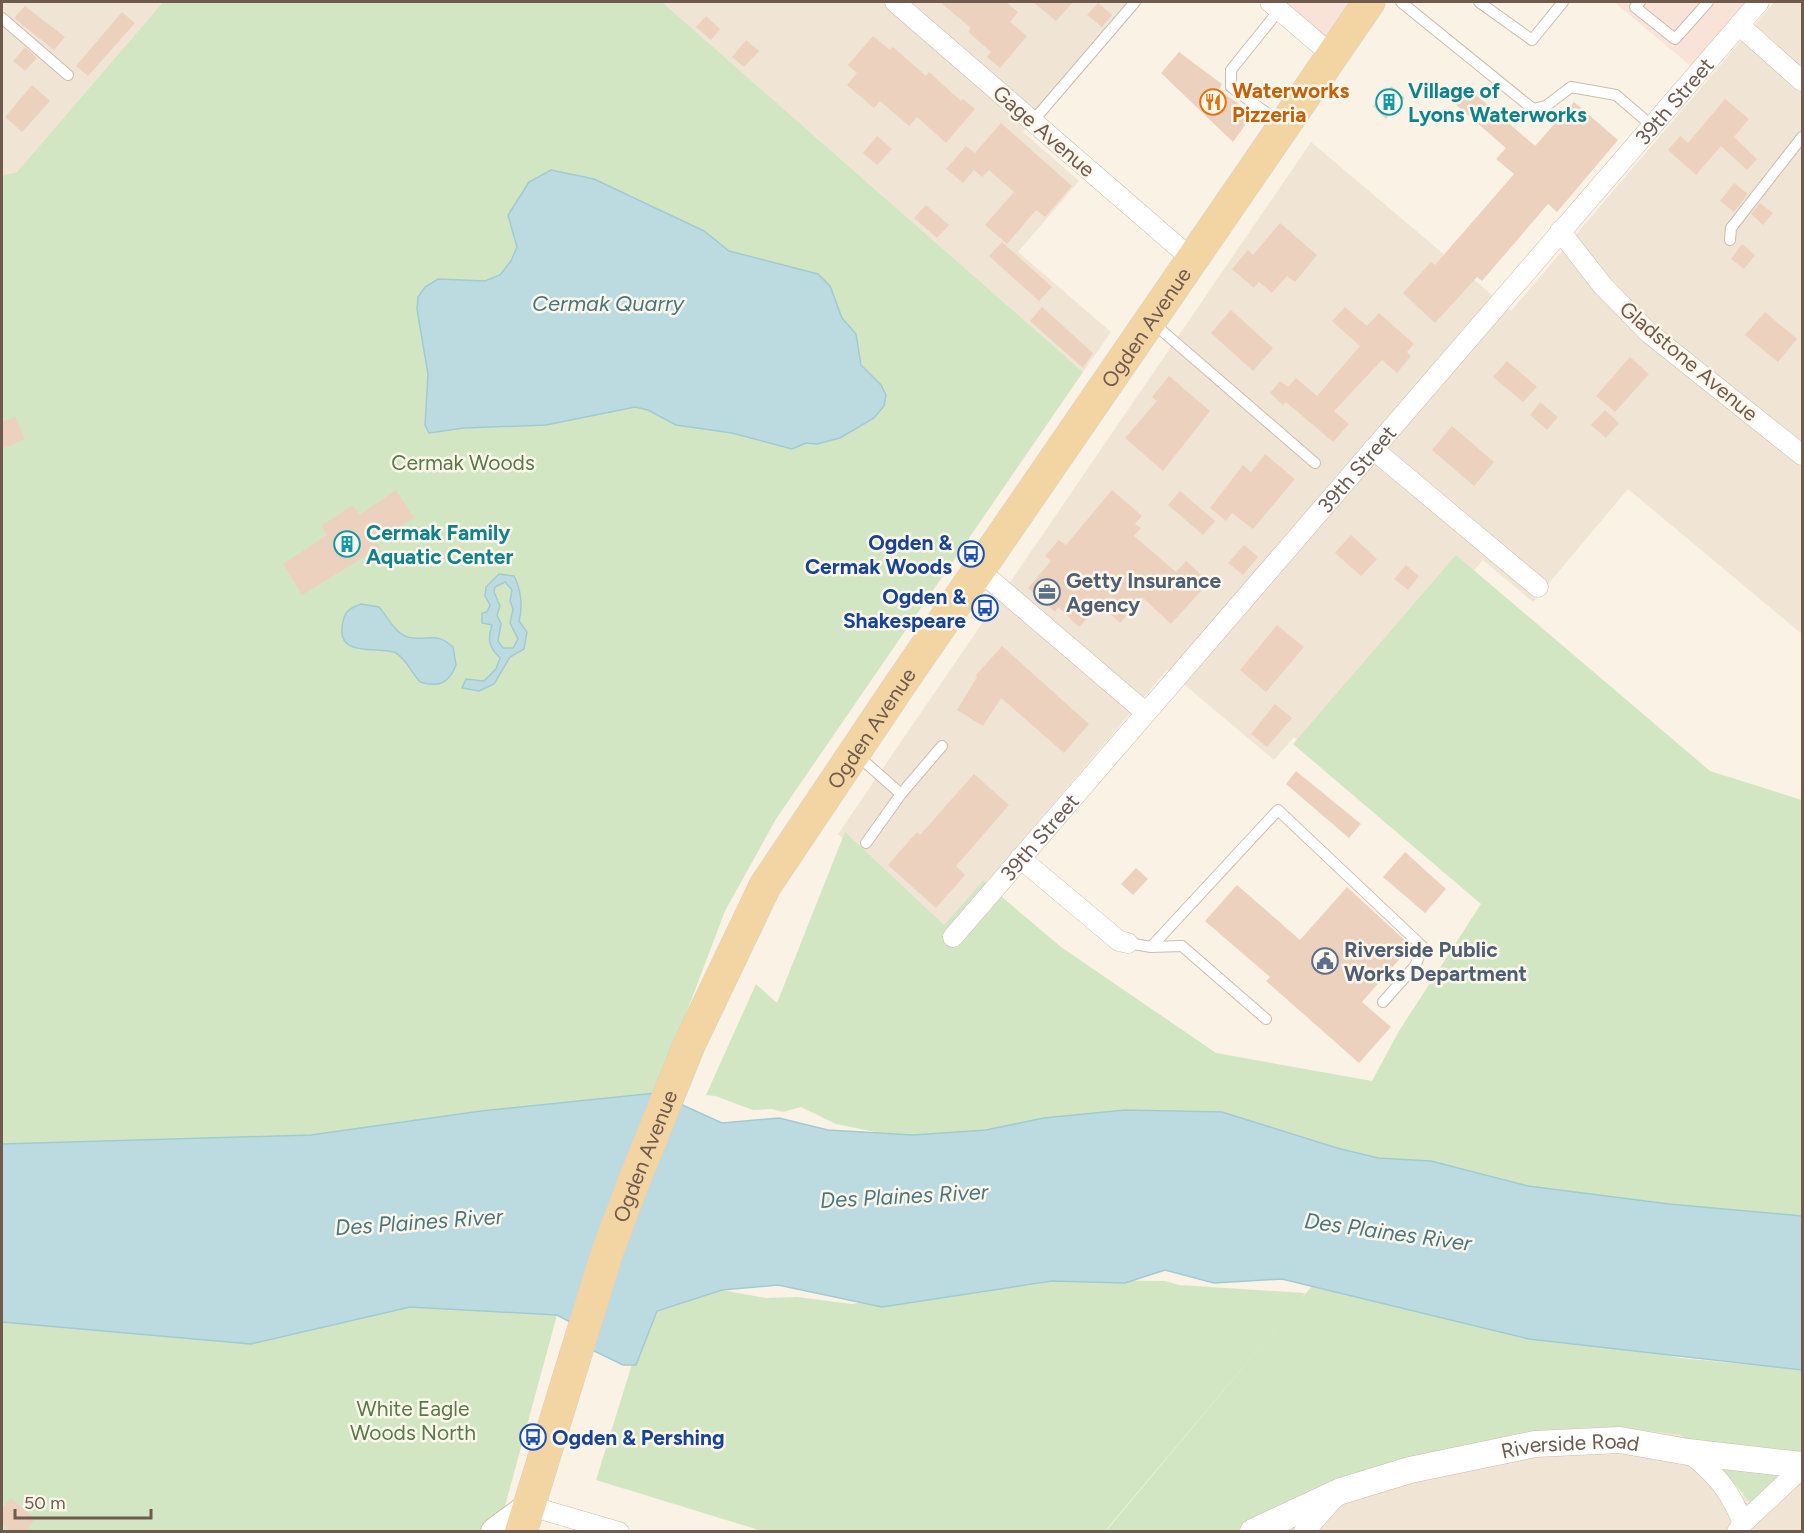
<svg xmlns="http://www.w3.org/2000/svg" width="1804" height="1533" font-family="Figtree,sans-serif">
  <rect width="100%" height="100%" fill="#faf2e4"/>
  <!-- residential -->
  <path fill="#f0e4d4" d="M2,2H163L17,172L4,175L2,173Z
    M662,2H1134L1023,132L1079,181L1018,252L1111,332L1083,372Z
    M1774,2H1802V634L1628,489L1533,602L1483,560L1316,756L1294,737L1274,760L1167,670L947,929L838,834L1311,142L1511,311Z
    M1621,1428L1681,1435L1726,1474L1742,1496L1802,1459V1531L1289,1532L1330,1485L1376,1467L1415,1456L1562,1429Z"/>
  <!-- commercial -->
  <path fill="#f9e3d9" d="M1278,2H1364L1331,48Z
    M1614,2H1750L1692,67Z"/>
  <!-- green -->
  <path fill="#d2e6c4" d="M163,2H662L1083,372L776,819L725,911L656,1093L481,1111L311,1135L2,1144V173L4,175L17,172Z
    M1456,555L1710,771L1802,800V1216L1669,1204L1528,1186L1431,1161L1378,1158L1299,1138L1019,1139L885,1134L836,1124L801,1107L783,1112L772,1109L753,1110L715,1096L706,1095L756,984L777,1003L845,832L944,925L983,881L1061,947L1216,1053L1372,1081L1399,1031L1481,904L1293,744Z
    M1059,1280L1165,1281L1179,1285L1305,1293L1302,1298L1312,1286L1681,1358L1802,1370V1459L1756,1500L1749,1501L1726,1474L1681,1435L1621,1428L1562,1429L1415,1456L1376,1467L1330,1485L1289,1531H1106L1281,1322L1105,1531H762L596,1480L652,1300L722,1290L766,1298L797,1297L852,1304L869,1301L912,1303L995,1287L1026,1286Z
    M410,1307L557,1315L498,1532L2,1531V1322L251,1344Z"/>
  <!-- water -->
  <path fill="#bbdbe1" stroke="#a2cad2" stroke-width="1.5" fill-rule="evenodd" d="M551,170L594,179L704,231L729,251L818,274L830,286L842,318L856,334L861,365L881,385L886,395L884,406L874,418L840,438L817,444L806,443L792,449L732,433L676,425L648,410L635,407L546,425L464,428L429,433L425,425L428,374L417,309L418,297L425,287L438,279L485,281L500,275L511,261L517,247L508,215L529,182Z
    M499,574L514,576C521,589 523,607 519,621L527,632L524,649L510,657L494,684L479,691L462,688L466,679L484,681L496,669L500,658C489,647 487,640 492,625L482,623V613L487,612L490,605L485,596L486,587ZM505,582L512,590L510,601L513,609L510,623L518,639L513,648H503L498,641L501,624L497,615L500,606L494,592L495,587Z
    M361,604L379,607C389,618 396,637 413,638C432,640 436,632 453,647L456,665C449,683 439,688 420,682C412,673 406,659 396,653C379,645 331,661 344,618C346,610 353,607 361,604Z
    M656,1093L722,1123L779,1118L828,1130L913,1135L986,1130L1044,1118L1125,1110L1222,1112L1337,1148L1378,1158L1431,1161L1528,1186L1669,1204L1802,1216V1370L1529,1339L1282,1279L1214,1283L1165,1270L1125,1283L1052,1281L882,1307L778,1285L722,1290L657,1311L636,1365H623L594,1351L576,1325L557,1315L410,1307L251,1344L2,1322V1144L311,1135L481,1111Z"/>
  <!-- building -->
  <path fill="#ecd1bf" d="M940,2H1006L1018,12L1010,22L1027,36L1000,68L987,57L991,52L968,32L971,28Z
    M1033,2H1073L1056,21Z
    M1098,3L1112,15L1102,27L1087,15Z
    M25,6L65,37L54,50L14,18Z
    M122,12L135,23L88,76L76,66Z
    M706,16L720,29L711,40L696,27Z
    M873,36L890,50L893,47L926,76L929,72L961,101L963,99L975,109L946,143L917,117L909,126L880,101L874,108L847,85L857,73L848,65Z
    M746,40L759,51L744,67L732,57Z
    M25,47L37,58L25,71L13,61Z
    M1179,52L1222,84L1219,90L1253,114L1233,142L1161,73Z
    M32,85L50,101L22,132L5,117Z
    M1391,86L1405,98L1386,119L1373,106Z
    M1467,87L1535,146L1574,102L1618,140L1557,212L1548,204L1482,281L1477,277L1435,323L1403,293L1431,262L1435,265L1514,174L1496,159L1506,148L1453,102Z
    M1725,99L1749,119L1734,137L1757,159L1747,170L1721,146L1696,175L1668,150L1680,136L1688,143Z
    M1001,123L1072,186L1045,217L1036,210L1007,244L985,225L1014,192L989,170L982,177L974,170L963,183L946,169L966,146L975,153Z
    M877,136L892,149L877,165L863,153Z
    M1734,183L1748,194L1734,212L1720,201Z
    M1760,203L1773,213L1763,225L1751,214Z
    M926,205L949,225L937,238L914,218Z
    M1280,223L1317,255L1295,282L1287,276L1272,293L1259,282L1254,288L1232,269L1248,250L1253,255Z
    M1002,242L1052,287L1039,301L989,256Z
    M1742,244L1755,255L1744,269L1731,259Z
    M1042,307L1093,353L1083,368L1030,321Z
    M1345,307L1367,326L1379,313L1414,344L1407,352L1411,356L1397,373L1382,360L1334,411L1349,424L1333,442L1286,402L1283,405L1270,393L1280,381L1288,387L1296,378L1317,396L1360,346L1332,321Z
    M1231,310L1273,348L1253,371L1211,333Z
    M1765,312L1797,339L1778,362L1745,335Z
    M1630,357L1649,374L1615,412L1596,396Z
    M1507,361L1537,387L1523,402L1493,377Z
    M1169,376L1210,411L1163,471L1125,438L1157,401L1152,397Z
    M1540,402L1558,417L1547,430L1530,415Z
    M1605,410L1619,423L1606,438L1591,425Z
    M15,417L25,439L2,449V422Z
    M1452,426L1494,462L1474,486L1432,450Z
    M1265,454L1295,479L1253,529L1232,513L1226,521L1210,508L1243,465L1251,472Z
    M396,490L414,518L376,542L380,547L302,595L283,564L327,535L321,526L353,505L359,515Z
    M1112,490L1142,516L1135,524L1141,528L1134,536L1176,572L1186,561L1209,582L1171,624L1142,597L1120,623L1100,605L1079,627L1058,607L1055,612L1028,588L1051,561L1045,556L1059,540L1066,545Z
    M1180,491L1215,521L1203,535L1168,505Z
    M1351,535L1377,559L1361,576L1335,553Z
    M1244,545L1258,557L1243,575L1228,563Z
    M1406,565L1419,576L1408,590L1394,579Z
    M1277,625L1304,647L1266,692L1240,670Z
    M1002,646L1089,724L1064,753L1001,698L983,726L957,710L977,677L976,675Z
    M1275,704L1292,718L1267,747L1251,734Z
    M1296,771L1361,824L1349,838L1286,784Z
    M974,774L1009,805L956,866L965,875L936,908L888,865L917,832L920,835Z
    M1405,852L1446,889L1425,913L1383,877Z
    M1136,868L1148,879L1133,895L1121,884Z
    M1237,885L1300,940L1347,887L1411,946L1362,1002L1391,1027L1359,1063L1266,981L1270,977L1205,921Z
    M11,1498L35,1519L25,1532H11L2,1523V1509Z"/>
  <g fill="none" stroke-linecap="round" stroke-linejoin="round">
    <!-- service casing -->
    <g stroke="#ccbcaf" stroke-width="12">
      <path id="service" d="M1401,2L1533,109L1546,106L1571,87L1616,95L1651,125
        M1479,2L1532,40L1563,2
        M1640,2L1635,7L1675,39L1708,2
        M1280,9L1231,70V87L1283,125
        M2,18L68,75
        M1033,121L1135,2
        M1730,240L1731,228L1802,137
        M1153,323L1315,463
        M857,755L901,794L942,746
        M866,843L901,794
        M1128,943L1151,947L1182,946L1266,1019
        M1151,947L1278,810L1423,947L1415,966L1383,1002"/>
    </g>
    <!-- minor casing -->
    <g stroke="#ccbcaf" stroke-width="21">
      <g id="minor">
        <path d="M895,2L1193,260"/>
        <path d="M1270,2L1332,55"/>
        <path d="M1739,25L1802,81"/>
        <path d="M1560,231L1603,286L1649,333L1802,455"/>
        <path d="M1373,449L1538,587"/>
        <path d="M979,570L1145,712"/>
        <path d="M1020,858L1119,941L1128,943"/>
        <path id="s1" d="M953,937L1759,2"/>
        <path d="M1688,1452C1716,1474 1729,1489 1743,1523"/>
        <path d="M530,1506L619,1532"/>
        <path d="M1304,1532L1335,1497"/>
        <path d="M1737,1532L1743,1523L1802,1468"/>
      </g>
    </g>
    <!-- tertiary casing -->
    <g stroke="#ccbcaf" stroke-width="27">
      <g id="tertiary">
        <path id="s2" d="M1253,1532L1341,1491L1410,1470L1535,1444L1620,1440L1688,1452L1802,1465"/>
      </g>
    </g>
    <!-- secondary casing -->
    <g stroke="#cebcad" stroke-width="30">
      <path id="secondary" d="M495,1532L530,1506"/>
    </g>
    <!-- primary casing -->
    <g stroke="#d7d1cd" stroke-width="33">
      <g id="primary">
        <path id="s3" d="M521,1532L607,1253L634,1181L689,1045L765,886L897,689L1369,2"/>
      </g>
    </g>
    <!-- service -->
    <use href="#service" stroke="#fff" stroke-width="10"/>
    <!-- minor -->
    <use href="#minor" stroke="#fff" stroke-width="20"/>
    <!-- tertiary -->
    <use href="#tertiary" stroke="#fff" stroke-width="26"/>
    <!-- secondary -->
    <use href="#secondary" stroke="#fff" stroke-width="28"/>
    <!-- primary -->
    <use href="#primary" stroke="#f2d5a3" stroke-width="32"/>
  </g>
  <!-- icons -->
  <defs>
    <g id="restaurant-ring" transform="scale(1.35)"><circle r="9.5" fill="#fdf6ea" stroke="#e8710a" stroke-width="1.5"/><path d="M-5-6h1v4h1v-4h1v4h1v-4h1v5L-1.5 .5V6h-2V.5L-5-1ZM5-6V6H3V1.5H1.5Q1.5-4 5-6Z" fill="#e8710a"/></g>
    <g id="building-ring" transform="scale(1.35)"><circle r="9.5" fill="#fdf6ea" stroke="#0f9aa8" stroke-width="1.5"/><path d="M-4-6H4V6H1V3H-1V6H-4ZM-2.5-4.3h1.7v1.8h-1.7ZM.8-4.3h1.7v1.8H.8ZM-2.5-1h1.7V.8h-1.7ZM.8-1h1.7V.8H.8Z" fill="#0f9aa8"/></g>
    <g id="bus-ring" transform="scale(1.35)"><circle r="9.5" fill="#fdf6ea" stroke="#1a4fb4" stroke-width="1.5"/><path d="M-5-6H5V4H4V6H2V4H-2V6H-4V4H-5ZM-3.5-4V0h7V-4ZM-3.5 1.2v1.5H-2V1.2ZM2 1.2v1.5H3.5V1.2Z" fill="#1a4fb4"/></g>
    <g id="office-ring" transform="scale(1.35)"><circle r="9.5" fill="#fdf6ea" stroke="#5c6f8a" stroke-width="1.5"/><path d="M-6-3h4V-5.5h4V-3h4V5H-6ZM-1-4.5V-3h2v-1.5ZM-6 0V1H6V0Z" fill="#5c6f8a"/></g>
    <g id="civic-ring" transform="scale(1.35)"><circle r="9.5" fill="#fdf6ea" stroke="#5c6f8a" stroke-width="1.5"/><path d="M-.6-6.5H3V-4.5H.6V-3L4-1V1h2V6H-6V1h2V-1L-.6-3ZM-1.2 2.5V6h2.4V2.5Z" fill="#5c6f8a"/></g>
  </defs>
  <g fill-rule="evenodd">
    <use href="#restaurant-ring" x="1213" y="102"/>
    <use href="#building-ring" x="1389" y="102"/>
    <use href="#building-ring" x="347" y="544"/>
    <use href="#bus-ring" x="971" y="554"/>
    <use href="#office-ring" x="1047" y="592"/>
    <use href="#bus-ring" x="985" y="608"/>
    <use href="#civic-ring" x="1325" y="961"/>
    <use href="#bus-ring" x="533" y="1437"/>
  </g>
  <g text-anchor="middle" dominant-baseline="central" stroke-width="5" stroke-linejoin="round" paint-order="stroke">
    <!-- food labels -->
    <g font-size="21" font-weight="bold" fill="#c56008" stroke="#fdf6ea" text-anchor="start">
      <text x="1232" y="90">Waterworks<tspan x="1232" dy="24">Pizzeria</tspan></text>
    </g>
    <!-- culture labels -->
    <g font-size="21" font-weight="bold" fill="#0d838f" stroke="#fdf6ea" text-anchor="start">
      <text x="1408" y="90">Village of<tspan x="1408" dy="24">Lyons Waterworks</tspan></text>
      <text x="366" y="532">Cermak Family<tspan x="366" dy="24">Aquatic Center</tspan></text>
    </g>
    <!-- street labels -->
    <g font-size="21" fill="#70594d" stroke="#fdf6ea">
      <text stroke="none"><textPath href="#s1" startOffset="1104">39th Street</textPath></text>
      <text transform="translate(1044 131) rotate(41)">Gage Avenue</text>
      <text stroke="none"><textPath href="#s3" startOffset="1368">Ogden Avenue</textPath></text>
      <text transform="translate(1689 361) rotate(40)">Gladstone Avenue</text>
      <text stroke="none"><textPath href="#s1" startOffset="618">39th Street</textPath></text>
      <text stroke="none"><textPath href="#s3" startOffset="882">Ogden Avenue</textPath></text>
      <text stroke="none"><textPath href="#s1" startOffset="132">39th Street</textPath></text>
      <text stroke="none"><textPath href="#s3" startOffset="396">Ogden Avenue</textPath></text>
      <text stroke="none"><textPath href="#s2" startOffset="332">Riverside Road</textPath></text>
    </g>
    <!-- park labels -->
    <g font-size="21" fill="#567a49" stroke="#fdf6ea">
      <text x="463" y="462">Cermak Woods</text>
      <text x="413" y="1408">White Eagle<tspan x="413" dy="24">Woods North</tspan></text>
    </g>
    <!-- transit labels -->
    <g font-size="21" font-weight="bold" fill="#164399" stroke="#fdf6ea" text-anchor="end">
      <text x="952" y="542">Ogden &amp;<tspan x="952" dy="24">Cermak Woods</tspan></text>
      <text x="966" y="596">Ogden &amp;<tspan x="966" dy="24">Shakespeare</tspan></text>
      <text x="552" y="1437" text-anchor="start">Ogden &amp; Pershing</text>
    </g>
    <!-- service labels -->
    <g font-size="21" font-weight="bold" fill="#4e5e75" stroke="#fdf6ea" text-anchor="start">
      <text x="1066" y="580">Getty Insurance<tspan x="1066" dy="24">Agency</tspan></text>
      <text x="1344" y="949">Riverside Public<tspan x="1344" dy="24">Works Department</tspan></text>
    </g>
    <!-- water labels -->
    <g font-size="22" font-style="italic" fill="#497780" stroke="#fdf6ea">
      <text x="608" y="303">Cermak Quarry</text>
      <text transform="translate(904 1196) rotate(-3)">Des Plaines River</text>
      <text transform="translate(419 1222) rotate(-4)">Des Plaines River</text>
      <text transform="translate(1388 1232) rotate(8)">Des Plaines River</text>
    </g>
  </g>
  <!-- border -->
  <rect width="1804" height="1533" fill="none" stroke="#70594d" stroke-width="6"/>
  <!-- scale -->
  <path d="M15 1509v9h136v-9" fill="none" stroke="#70594d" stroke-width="3"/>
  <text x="24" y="1509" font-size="18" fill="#70594d" stroke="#fdf6ea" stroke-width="4.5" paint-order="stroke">50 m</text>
</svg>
